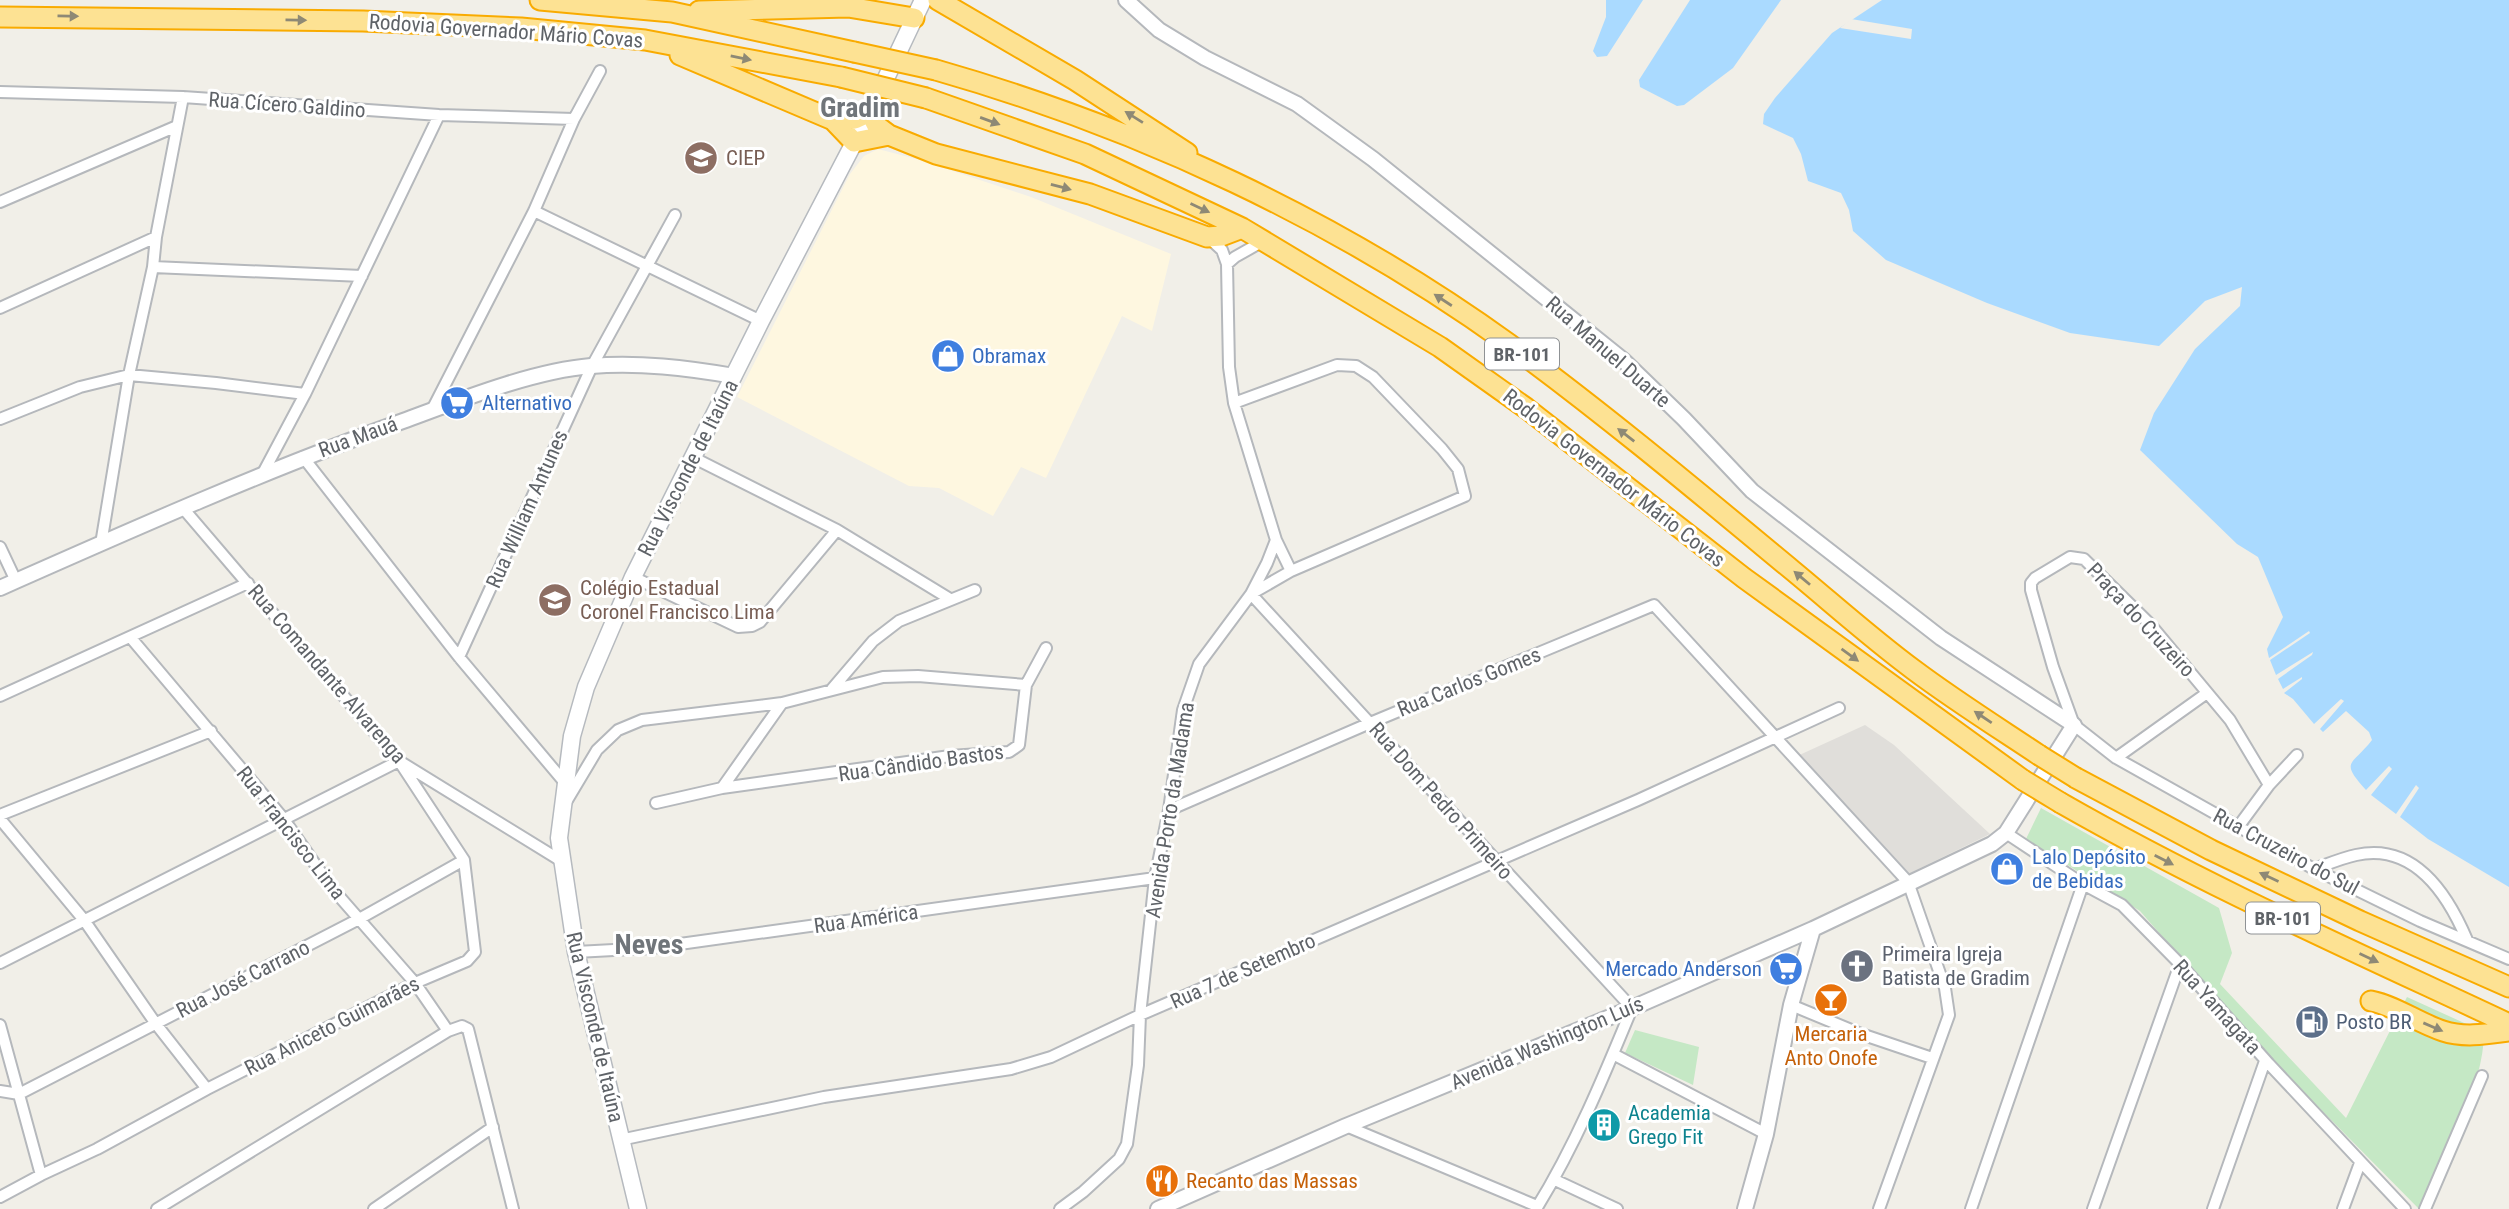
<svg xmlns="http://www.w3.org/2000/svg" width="2509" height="1209" font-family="'Roboto Condensed',sans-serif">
  <rect width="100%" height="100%" fill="#f1efe8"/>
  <!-- commercial -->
  <path fill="#fef7e0" d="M878,149L920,160L1031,197L1171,254L1152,331L1122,316L1046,478L1021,467L993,516L939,488L909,486L737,397L850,174L864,156Z"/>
  <!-- industrial -->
  <path fill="#e0deda" d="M1865,725L1894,745L1990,834L1906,875L1795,757Z"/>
  <!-- green -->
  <path fill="#c5e8c5" d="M2041,808L2219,908L2232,953L2220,984L2346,1118L2407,997L2484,1032C2484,1088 2443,1157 2419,1209L2256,1044L2140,911L2063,862L2025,841Z
    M1635,1030L1699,1047L1693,1085L1625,1053Z"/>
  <!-- water -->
  <path fill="#aadaff" d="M1606,0H1643L1607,56L1597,57L1593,51L1606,17Z
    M1690,0H1781L1733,68L1684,105L1677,106L1640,87L1639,80Z
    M1882,0H2509V887L2428,839L2400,817L2419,788L2416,785L2396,814L2371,795L2392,769L2389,766L2366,790C2339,760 2352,766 2372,740L2369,732L2346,711L2323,732L2320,729L2344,701L2341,699L2314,724L2293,699L2284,693L2302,679V677L2283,689L2278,679L2312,655L2313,652L2276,675L2270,660L2310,633L2309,631L2269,658L2267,649L2283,617L2258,557L2237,544L2140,450L2154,413L2195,349L2240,306L2242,287L2205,301L2159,346L2070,333L1987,303L1886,260L1853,231L1849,210L1841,193L1808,181L1801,154L1793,138L1763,124L1764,114L1775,98L1832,33Z"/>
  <!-- pier -->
  <path fill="#f1efe8" d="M1851,19L1912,29L1911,39L1840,28Z"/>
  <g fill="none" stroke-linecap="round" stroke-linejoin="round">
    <!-- minor casing -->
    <g stroke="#b5b8bc" stroke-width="14">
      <path id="minor" d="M0,92L183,97L439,115L574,119
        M0,202L177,126
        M534,211L761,321
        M1227,264L1235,257L1265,240
        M153,267L362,276
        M0,308L156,237
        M1234,403L1337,365L1356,366L1373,377L1442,449L1458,469L1465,496L1291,571
        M432,410L534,211L574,119L600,71
        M0,419L80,387L129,375L216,383L305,394
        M303,457L459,657L566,784
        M692,457L837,530L950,599
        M263,473L305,394L439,115
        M182,507L399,761L563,862
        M1276,540L1267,563L1251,594L1632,1008C1604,1076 1575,1146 1536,1209
        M101,544L129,375L153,267L156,237L183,97
        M0,547L16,581
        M633,577L738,627L752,626L760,622L837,530
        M131,638L283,818L331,887L415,983L448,1031
        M459,657L592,366L675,215
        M1026,685L1046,648
        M832,689L873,641L899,621L975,590
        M0,696L248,583
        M2116,758L2207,693
        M2269,785L2230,720L2150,624L2084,559L2070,557L2035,578L2031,583V590L2053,667L2074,725L2116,758L2314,869L2420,921L2509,959
        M722,788L782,703
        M566,802L597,750L618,730L642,720L782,703L883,677L918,676L1026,685L1019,745L1009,752L950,756L722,788L656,803
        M1169,810L1370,723L1654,605L1908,882L1945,988L1949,1015L1879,1209
        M0,815L211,731
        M0,819L84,920L156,1024L207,1089
        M2238,827L2269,785L2297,755
        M2006,833L2083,884L2122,905L2180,964L2269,1064L2405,1209
        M2314,869C2328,864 2342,858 2356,855C2415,842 2448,895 2467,940
        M576,952L651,948L1155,878
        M0,963L399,761L464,860L475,952L467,961L415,983L207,1089L97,1149L41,1175L0,1197
        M1791,1005L1861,1034L1932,1058
        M0,1025L41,1175
        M1613,1054L1766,1134
        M0,1091L19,1094L359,919L464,860
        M1346,1126L1537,1206
        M620,1140L824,1097L1011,1069L1051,1057L1140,1015L1638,800L1839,708
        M1555,1180L1617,1209
        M157,1209L448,1031L462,1026L468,1029L513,1209
        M374,1209L493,1127
        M1060,1209L1083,1192L1119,1159L1127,1144L1138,1065L1140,1015L1155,878L1169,810L1183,710L1199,664L1251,594L1291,571L1276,540L1234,403L1229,367L1227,264L1222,250L1209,238
        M1971,1209L2083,884
        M2093,1209L2180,964
        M2213,1209L2265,1061
        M2343,1209L2360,1163
        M2425,1209L2482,1076"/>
    </g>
    <!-- tertiary casing -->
    <g stroke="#b5b8bc" stroke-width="18">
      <path id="tertiary" d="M1126,0L1159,30L1205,58L1297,104L1373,159L1623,360L1684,419L1752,491L1941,638L2074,725L2006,833L1992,844L1813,929L1632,1008L1346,1126L1158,1209
        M0,588C133,529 266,470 403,421C460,400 532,371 591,366C639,362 687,368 734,376
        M1745,1209L1766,1134L1791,1005L1813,929"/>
    </g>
    <!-- secondary casing -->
    <g stroke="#b6babf" stroke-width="19">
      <path id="secondary" d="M638,1209L576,952L559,838L572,736L586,687L633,577L761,321L870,112L923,0"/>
    </g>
    <!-- motorway casing -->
    <g stroke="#f9ab00" stroke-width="23">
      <path id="motorway" d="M540,0L672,12L854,52
        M938,0L1075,80L1187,153
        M699,11L848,7L914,18
        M0,17L363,21L521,28L645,40L841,77
        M680,55L833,120L854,142L889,135L936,154L1090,194L1207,237L1221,236L1242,228
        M936,70C1139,128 1337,220 1509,344C1606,415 1699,493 1792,570C1832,603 1872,639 1914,670C1954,700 1997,727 2039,755
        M926,98L1085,154L1242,228L1440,347L1526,408L1744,578L2023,780
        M833,120L855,119L870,112L877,126L889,135
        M2076,778L2211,850L2360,921L2509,987
        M2061,803C2206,886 2358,953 2509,1024
        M2371,1001C2396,1006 2418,1023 2443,1031C2464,1038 2487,1034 2509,1031"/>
    </g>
    <!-- minor -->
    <use href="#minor" stroke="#fff" stroke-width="10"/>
    <!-- tertiary -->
    <use href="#tertiary" stroke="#fff" stroke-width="14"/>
    <!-- secondary -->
    <use href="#secondary" stroke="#fff" stroke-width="16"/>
    <!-- motorway -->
    <use href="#motorway" stroke="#fde293" stroke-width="19"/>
    <!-- motorway-bridge casing -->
    <g stroke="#f9ab00" stroke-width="23" stroke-linecap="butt">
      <path id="motorway-bridge" d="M854,52L936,70
        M841,77L926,98
        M2039,755L2076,778
        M2023,780L2061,803"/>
    </g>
    <!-- motorway-bridge -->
    <use href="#motorway-bridge" stroke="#fde293" stroke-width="19"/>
  </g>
  <!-- one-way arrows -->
  <defs><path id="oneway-solid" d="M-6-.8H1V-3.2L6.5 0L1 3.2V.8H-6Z" transform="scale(1.75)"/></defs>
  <g fill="#8e8975">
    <use href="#oneway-solid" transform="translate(68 16) rotate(1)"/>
    <use href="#oneway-solid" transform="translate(296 20) rotate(1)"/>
    <use href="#oneway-solid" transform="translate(741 58) rotate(11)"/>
    <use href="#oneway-solid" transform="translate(1134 117) rotate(-148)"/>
    <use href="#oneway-solid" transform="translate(990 121) rotate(20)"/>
    <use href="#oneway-solid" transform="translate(1061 187) rotate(15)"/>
    <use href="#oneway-solid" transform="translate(1200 208) rotate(25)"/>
    <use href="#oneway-solid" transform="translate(1443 300) rotate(-147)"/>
    <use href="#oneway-solid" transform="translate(1626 435) rotate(-142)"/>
    <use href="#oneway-solid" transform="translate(1802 578) rotate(-140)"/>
    <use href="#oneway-solid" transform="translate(1850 655) rotate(36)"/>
    <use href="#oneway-solid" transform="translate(1983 717) rotate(-146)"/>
    <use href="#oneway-solid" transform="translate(2164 860) rotate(27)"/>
    <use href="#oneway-solid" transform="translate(2269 877) rotate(-155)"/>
    <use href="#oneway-solid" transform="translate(2369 958) rotate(25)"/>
    <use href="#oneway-solid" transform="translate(2433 1027) rotate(23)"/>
  </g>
  <!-- icons -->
  <defs>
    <g id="school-disc" transform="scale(1.75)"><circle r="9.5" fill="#8d6e63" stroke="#fff"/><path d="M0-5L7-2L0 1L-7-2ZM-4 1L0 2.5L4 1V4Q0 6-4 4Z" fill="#fff"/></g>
    <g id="shop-disc" transform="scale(1.75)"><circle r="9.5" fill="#3f7fe0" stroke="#fff"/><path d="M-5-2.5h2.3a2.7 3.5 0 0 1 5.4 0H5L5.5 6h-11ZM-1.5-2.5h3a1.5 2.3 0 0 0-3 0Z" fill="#fff"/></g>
    <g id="supermarket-disc" transform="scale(1.75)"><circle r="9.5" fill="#3f7fe0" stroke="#fff"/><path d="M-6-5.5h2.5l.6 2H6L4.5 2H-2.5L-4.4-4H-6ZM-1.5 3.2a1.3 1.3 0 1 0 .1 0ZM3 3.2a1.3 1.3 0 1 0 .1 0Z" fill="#fff"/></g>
    <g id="church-disc" transform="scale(1.75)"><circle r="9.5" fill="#6b7280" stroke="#fff"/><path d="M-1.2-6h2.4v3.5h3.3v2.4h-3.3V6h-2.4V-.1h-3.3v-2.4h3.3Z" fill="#fff"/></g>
    <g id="bar-disc" transform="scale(1.75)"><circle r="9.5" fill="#e8710a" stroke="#fff"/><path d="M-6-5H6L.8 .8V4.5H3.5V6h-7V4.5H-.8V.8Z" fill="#fff"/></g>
    <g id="fuel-disc" transform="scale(1.75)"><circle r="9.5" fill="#5c6f8a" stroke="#fff"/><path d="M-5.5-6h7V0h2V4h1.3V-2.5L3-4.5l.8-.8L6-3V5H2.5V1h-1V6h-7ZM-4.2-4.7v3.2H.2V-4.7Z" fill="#fff"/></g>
    <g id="building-disc" transform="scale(1.75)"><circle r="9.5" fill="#0f9aa8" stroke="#fff"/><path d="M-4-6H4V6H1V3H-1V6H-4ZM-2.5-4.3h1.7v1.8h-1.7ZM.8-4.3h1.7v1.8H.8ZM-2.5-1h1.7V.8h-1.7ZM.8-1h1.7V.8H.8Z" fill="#fff"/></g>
    <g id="restaurant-disc" transform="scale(1.75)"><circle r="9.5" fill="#e8710a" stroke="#fff"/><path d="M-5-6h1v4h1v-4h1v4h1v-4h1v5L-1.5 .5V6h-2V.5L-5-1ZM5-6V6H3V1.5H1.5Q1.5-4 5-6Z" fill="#fff"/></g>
  </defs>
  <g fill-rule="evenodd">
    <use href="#school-disc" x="701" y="158"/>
    <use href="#shop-disc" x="948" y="356"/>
    <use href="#supermarket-disc" x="457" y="403"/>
    <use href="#school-disc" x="555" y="600"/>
    <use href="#shop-disc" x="2007" y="869"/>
    <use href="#church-disc" x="1857" y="966"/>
    <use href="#supermarket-disc" x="1786" y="969"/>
    <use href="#bar-disc" x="1831" y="1000"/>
    <use href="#fuel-disc" x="2312" y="1022"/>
    <use href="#building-disc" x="1604" y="1125"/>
    <use href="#restaurant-disc" x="1162" y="1181"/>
  </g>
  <g text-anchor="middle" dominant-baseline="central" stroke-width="6" stroke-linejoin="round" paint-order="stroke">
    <!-- shield labels -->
    <g fill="#fff" stroke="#8f9295" stroke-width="2">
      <rect x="1485" y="338.5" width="74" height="31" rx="5"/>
      <rect x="2246" y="902.5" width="74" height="31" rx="5"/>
    </g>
    <g font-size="19" font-weight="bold" fill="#5f6368">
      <text x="1522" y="354">BR-101</text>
      <text x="2283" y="918">BR-101</text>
    </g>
    <!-- street labels -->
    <g font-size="21" fill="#5f6368" stroke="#fff">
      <text transform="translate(506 31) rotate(4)">Rodovia Governador Mário Covas</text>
      <text transform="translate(287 105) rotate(4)">Rua Cícero Galdino</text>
      <text transform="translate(1608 352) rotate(41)">Rua Manuel Duarte</text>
      <text transform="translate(358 437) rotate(-20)">Rua Mauá</text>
      <text transform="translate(688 468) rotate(-63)">Rua Visconde de Itaúna</text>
      <text transform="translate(1614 478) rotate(38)">Rodovia Governador Mário Covas</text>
      <text transform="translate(527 509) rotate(-66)">Rua William Antunes</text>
      <text transform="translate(2141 620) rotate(47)">Praça do Cruzeiro</text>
      <text transform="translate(327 674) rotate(49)">Rua Comandante Alvarenga</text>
      <text transform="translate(1469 682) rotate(-22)">Rua Carlos Gomes</text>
      <text transform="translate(921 763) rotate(-8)">Rua Cândido Bastos</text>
      <text transform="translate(1441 801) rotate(48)">Rua Dom Pedro Primeiro</text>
      <text transform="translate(1170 810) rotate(-81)">Avenida Porto da Madama</text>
      <text transform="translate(291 833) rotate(52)">Rua Francisco Lima</text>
      <text transform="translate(2286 852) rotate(28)">Rua Cruzeiro do Sul</text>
      <text transform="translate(866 919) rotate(-8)">Rua América</text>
      <text transform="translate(1243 971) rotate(-24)">Rua 7 de Setembro</text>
      <text transform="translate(243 979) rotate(-27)">Rua José Carrano</text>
      <text transform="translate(2217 1007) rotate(48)">Rua Yamagata</text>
      <text transform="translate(332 1026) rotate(-27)">Rua Aniceto Guimarães</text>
      <text transform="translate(595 1027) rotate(77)">Rua Visconde de Itaúna</text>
      <text transform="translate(1547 1043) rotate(-23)">Avenida Washington Luís</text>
    </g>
    <!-- education labels -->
    <g font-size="21" fill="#785e54" stroke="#fff" text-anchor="start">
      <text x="726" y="158">CIEP</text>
      <text x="580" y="588">Colégio Estadual<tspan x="580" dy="24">Coronel Francisco Lima</tspan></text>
    </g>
    <!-- shop labels -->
    <g font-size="21" fill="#366cbe" stroke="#fff" text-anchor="start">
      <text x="972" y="356">Obramax</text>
      <text x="482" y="403">Alternativo</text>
      <text x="2032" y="857">Lalo Depósito<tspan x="2032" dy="24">de Bebidas</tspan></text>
      <text x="1762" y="969" text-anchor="end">Mercado Anderson</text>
    </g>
    <!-- worship labels -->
    <g font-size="21" fill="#5b616d" stroke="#fff" text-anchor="start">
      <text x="1882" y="954">Primeira Igreja<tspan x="1882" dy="24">Batista de Gradim</tspan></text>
    </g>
    <!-- service labels -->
    <g font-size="21" fill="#4e5e75" stroke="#fff" text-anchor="start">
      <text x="2336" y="1022">Posto BR</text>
    </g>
    <!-- food labels -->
    <g font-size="21" fill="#c56008" stroke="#fff">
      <text x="1831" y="1034">Mercaria<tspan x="1831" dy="24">Anto Onofe</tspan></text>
      <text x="1186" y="1181" text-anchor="start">Recanto das Massas</text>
    </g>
    <!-- culture labels -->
    <g font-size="21" fill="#0d838f" stroke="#fff" text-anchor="start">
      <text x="1628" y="1113">Academia<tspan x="1628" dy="24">Grego Fit</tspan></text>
    </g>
    <!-- district labels -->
    <g font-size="28" font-weight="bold" fill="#70757a" stroke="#fff">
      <text x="860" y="107">Gradim</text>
      <text x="649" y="944">Neves</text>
    </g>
  </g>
</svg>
